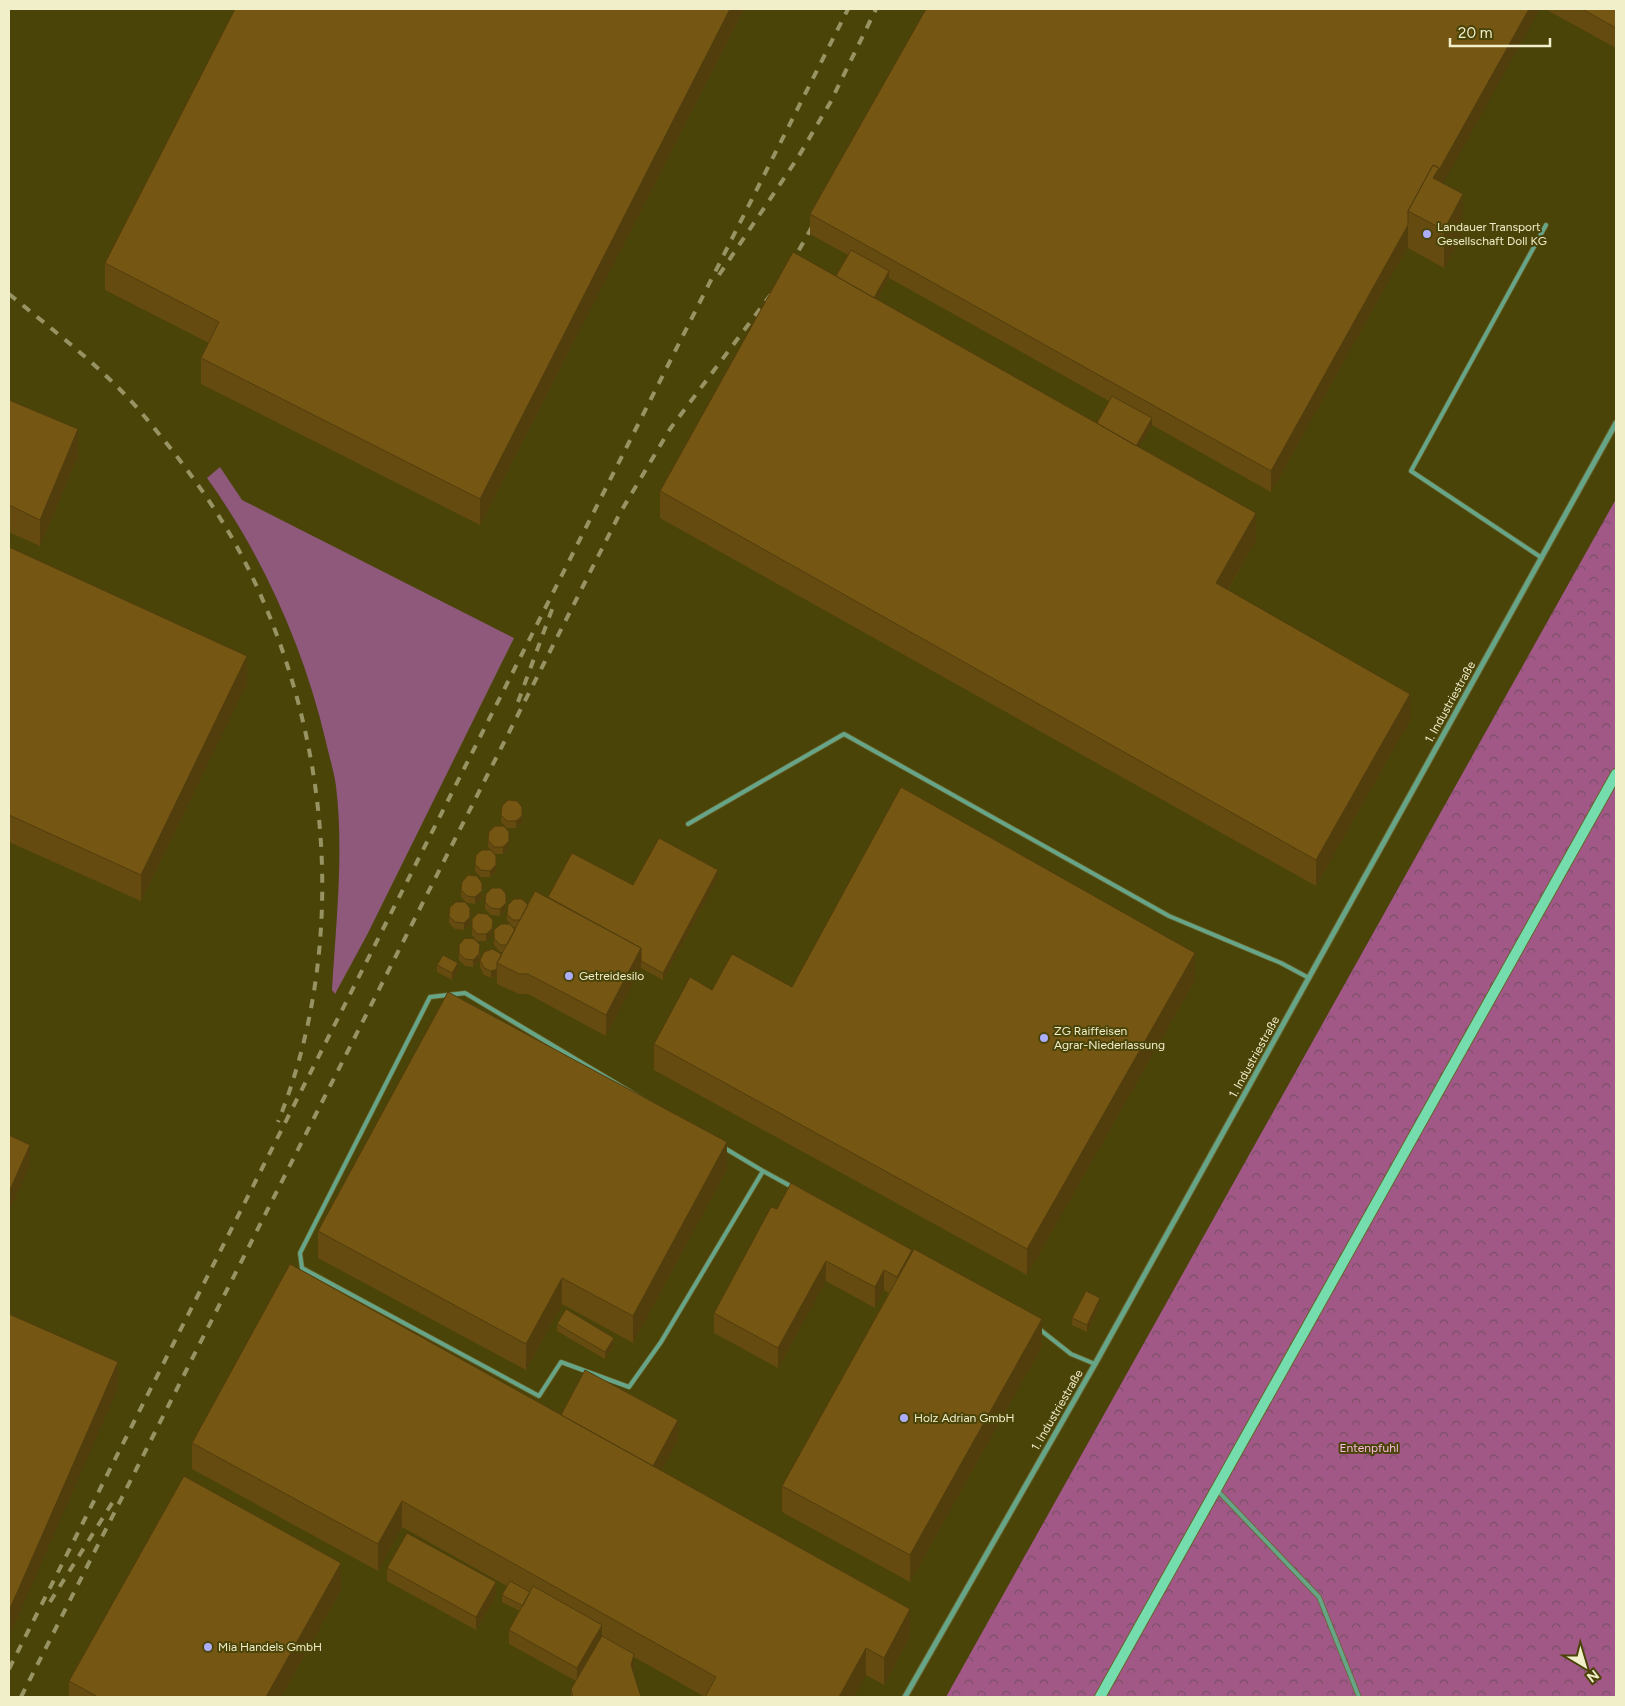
<svg xmlns="http://www.w3.org/2000/svg" width="1625" height="1706" font-family="Figtree,sans-serif">
  <defs>
    <pattern id="forest-crowns" width="20" height="18" patternUnits="userSpaceOnUse" patternTransform="scale(1.25)"><rect width="20" height="18" fill="#a25887"/><path d="M2 6a3 3 0 1 1 6 0M12 15a3 3 0 1 1 6 0" fill="none" stroke="#7a5066"/></pattern>
  </defs>
  <rect width="100%" height="100%" fill="#4a4409"/>
  <!-- grass -->
  <path fill="#8e597a" d="M220,467L242,500L514,638L367,935L335,994L332,990C336,923 344,853 336,786C334,771 329,756 326,742C304,648 263,556 207,478Z"/>
  <!-- forest -->
  <path fill="url(#forest-crowns)" d="M1616,499V1697H946Z"/>
  <g fill="none" stroke-linecap="round" stroke-linejoin="round">
    <!-- service casing -->
    <g stroke="#68632c" stroke-width="5.5">
      <path id="service" d="M1542,558L1411,471L1546,225
        M688,824L844,734L1169,916L1281,963L1309,978
        M465,993L763,1171L661,1342L629,1387L561,1362L539,1396L302,1268L300,1253L430,997Z
        M763,1171L794,1188
        M1038,1328L1071,1354L1095,1364
        M1218,1491L1319,1597L1359,1697"/>
    </g>
    <!-- minor casing -->
    <g stroke="#68632c" stroke-width="7">
      <path id="minor" d="M905,1697L1095,1364L1616,423"/>
    </g>
    <!-- secondary casing -->
    <g stroke="#68632c" stroke-width="12">
      <path id="secondary" d="M1100,1697L1616,774"/>
    </g>
    <!-- service -->
    <use href="#service" stroke="#67a588" stroke-width="4"/>
    <!-- minor -->
    <use href="#minor" stroke="#67a588" stroke-width="5"/>
    <!-- secondary -->
    <use href="#secondary" stroke="#75dcae" stroke-width="10"/>
    <!-- rail -->
    <path stroke="#989363" stroke-width="4" stroke-dasharray="9 9" stroke-linecap="butt" d="M790,266L817,218
      M719,275L797,159L830,103L876,9
      M9,294C55,332 106,370 145,417C182,461 218,509 244,560C331,731 350,943 278,1122
      M518,702L554,604
      M50,1602L114,1500
      M9,1669L848,9
      M21,1697L620,513L670,429L775,289"/>
  </g>
  <!-- wall -->
  <path fill="#654b10" fill-rule="evenodd" d="M235,9H744L480,525L201,384V358L209,343L105,290V263Z
    M1545,9H1616V48Z
    M1443,183L1463,232L1444,268L1408,248V246L1271,492L1152,425L1139,447L1256,540L1228,590L1410,720L1316,886L660,518V491L836,276L848,255L810,234V214ZM889,278L1109,401L1097,423L877,299Z
    M9,400L78,456L40,546L9,532Z
    M9,547L247,683L141,901L9,842Z
    M502,806L522,807V822L516,828H507L501,822Z
    M489,832H509V848L503,854H494L488,847Z
    M476,855L496,872L490,877H481L475,871Z
    M718,877L663,980L641,968L606,1036L528,994H519L497,984V976L491,978L484,975L480,967V960L501,956L504,952H500L494,945V930H515L516,927H513L507,920V914L548,897L633,885Z
    M462,882L482,898L475,904L467,903L461,897Z
    M486,894H506V910L500,916L491,915L485,909Z
    M450,907L470,908V924L464,930L455,929L449,923Z
    M472,919L492,936L486,941H477L472,935Z
    M459,945L480,952L479,961L473,967L465,966L459,960Z
    M437,965L458,970L452,980L437,972Z
    M1195,980L1027,1275L654,1070V1044L712,990L792,987Z
    M727,1169L633,1343L562,1304L526,1370L318,1258V1231Z
    M777,1209L912,1252L1042,1346L910,1582L782,1512V1486L889,1293L884,1290L875,1308L826,1281L778,1368L714,1333V1313Z
    M1100,1305L1087,1332L1072,1325V1318Z
    M557,1324L614,1345L605,1359L557,1331Z
    M561,1415L678,1440L661,1471L910,1636L884,1685L866,1675L705,1697L634,1657V1675L641,1697H571V1689L576,1681L509,1644V1630L520,1611L502,1602V1595L507,1586L402,1527L378,1571L192,1469V1443Z
    M387,1568L496,1596L476,1630L387,1581Z
    M341,1590L281,1697H69V1681Z"/>
  <!-- shaded-wall -->
  <path fill="#523d0d" d="M730,9H744L480,525V499Z
    M1529,9H1540L1439,191L1433,178Z
    M1463,194V232L1444,268V230Z
    M1408,225V246L1271,492V471Z
    M889,271V278L866,319V312Z
    M1152,418V425L1128,467V460Z
    M78,429V456L40,546V520Z
    M1256,513V540L1216,610V583Z
    M247,656V683L141,901V875Z
    M1410,694V720L1316,886V860Z
    M522,816V822L516,828V821Z
    M509,841V848L503,854V847Z
    M496,863V872L490,877V871Z
    M718,870V877L663,980V973Z
    M482,883V898L475,904V897Z
    M506,903V910L500,916V909Z
    M470,917V924L464,930V923Z
    M493,920L492,936L486,941V934Z
    M480,945L479,961L473,967V960Z
    M641,948V968L606,1036V1015Z
    M1195,953V980L1027,1275V1249Z
    M458,963V970L452,980V973Z
    M497,969V976L491,978V971Z
    M727,1142V1169L633,1343V1316Z
    M30,1145V1165L9,1212V1192Z
    M912,1250V1270L897,1297V1277Z
    M826,1261V1281L778,1368V1348Z
    M884,1270V1290L875,1308V1287Z
    M562,1278V1304L526,1370V1344Z
    M1100,1298V1305L1087,1332V1325Z
    M1042,1319V1346L910,1582V1555Z
    M614,1338V1345L605,1359V1352Z
    M118,1362V1388L9,1637V1611Z
    M678,1420V1440L653,1486V1466Z
    M402,1501V1527L378,1571V1544Z
    M341,1563V1590L281,1697H266Z
    M496,1582V1596L476,1630V1617Z
    M910,1609V1636L884,1685V1658Z
    M602,1625V1639L577,1682V1668Z
    M866,1648V1675L854,1697H839Z
    M634,1654V1675L631,1665Z"/>
  <!-- building -->
  <path fill="#755713" stroke="#523d0d" d="M235,9H730L480,499L201,358L219,322L105,263Z
    M926,9H1529L1439,170V168L1433,165L1408,211V225L1271,471L810,214Z
    M1582,9H1616V28Z
    M1433,165L1439,168L1433,178L1463,194L1444,230L1408,211Z
    M851,250L889,271L874,298L836,276Z
    M793,252L1256,513L1216,583L1410,694L1316,860L660,491Z
    M1112,396L1152,418L1136,446L1097,423Z
    M9,400L78,429L40,520L9,505Z
    M9,547L247,656L141,875L9,815Z
    M901,787L1195,953L1027,1249L654,1044L690,977L712,990L732,954L792,987Z
    M508,800L517,801L522,807V816L516,821H507L501,815L502,806Z
    M495,826H504L509,832V841L503,847H494L488,840L489,832Z
    M659,838L718,870L663,973L641,961V948L548,897L572,853L633,885Z
    M482,850H491L496,856V865L490,871L481,870L475,864L476,855Z
    M468,875L477,876L482,883V891L475,897L467,896L461,890L462,882Z
    M492,888H501L506,894V903L500,909L491,908L485,902L486,894Z
    M535,891L641,948L606,1015L528,974H519L497,963Z
    M514,899H522L528,905L520,920H513L507,914L508,905Z
    M456,902H465L470,908V917L464,923L455,922L449,916L450,907Z
    M478,913L487,914L493,920L492,929L486,934H477L472,928V919Z
    M501,924H510L515,930L507,945H500L494,938V930Z
    M465,938L474,939L480,945L479,954L473,960L465,959L459,953V945Z
    M492,949L500,953L501,956L497,963V969L491,971L484,968L480,960L484,952Z
    M443,955L458,963L452,973L437,965Z
    M448,992L727,1142L633,1316L562,1278L526,1344L318,1231Z
    M9,1135L30,1145L9,1192Z
    M791,1183L912,1250L897,1277L884,1270L875,1287L826,1261L778,1348L714,1313L771,1207L777,1209Z
    M914,1249L1042,1319L910,1555L782,1486Z
    M290,1264L910,1609L884,1658L866,1648L839,1697H705L716,1677L402,1501L378,1544L192,1443Z
    M1086,1291L1100,1298L1087,1325L1072,1318Z
    M566,1309L614,1338L605,1352L557,1324Z
    M9,1314L118,1362L9,1611Z
    M585,1370L678,1420L653,1466L561,1415Z
    M184,1476L341,1563L266,1697H98L69,1681Z
    M407,1533L496,1582L476,1617L387,1568Z
    M510,1581L530,1592L523,1606L502,1595Z
    M533,1586L602,1625L577,1668L509,1630Z
    M602,1636L634,1654L631,1665L641,1697H573L571,1689Z"/>
  <!-- markers -->
  <g fill="#adaefb" stroke="#4a4409" stroke-width="2">
    <circle cx="1427" cy="234" r="5"/>
    <circle cx="569" cy="976" r="5"/>
    <circle cx="1044" cy="1038" r="5"/>
    <circle cx="904" cy="1418" r="5"/>
    <circle cx="208" cy="1647" r="5"/>
  </g>
  <g text-anchor="middle" dominant-baseline="central" stroke-width="4" stroke-linejoin="round" paint-order="stroke">
    <!-- poi labels -->
    <g font-size="12" fill="#f1eeca" stroke="#4a4409" text-anchor="start">
      <text x="1437" y="227">Landauer Transport<tspan x="1437" dy="14">Gesellschaft Doll KG</tspan></text>
      <text x="579" y="976">Getreidesilo</text>
      <text x="1054" y="1031">ZG Raiffeisen<tspan x="1054" dy="14">Agrar-Niederlassung</tspan></text>
      <text x="914" y="1418">Holz Adrian GmbH</text>
      <text x="218" y="1647">Mia Handels GmbH</text>
    </g>
    <!-- street labels -->
    <g font-size="12" fill="#f1eeca" stroke="#4a4409">
      <text transform="translate(1450 702) rotate(-61)">1. Industriestraße</text>
      <text transform="translate(1254 1057) rotate(-61)">1. Industriestraße</text>
      <text transform="translate(1057 1410) rotate(-60)">1. Industriestraße</text>
    </g>
    <!-- park labels -->
    <g font-size="12" fill="#fbbce1" stroke="#4a4409">
      <text x="1369" y="1448">Entenpfuhl</text>
    </g>
  </g>
  <!-- border -->
  <rect width="1625" height="1706" fill="none" stroke="#f1eeca" stroke-width="20"/>
  <!-- north arrow -->
  <g transform="translate(1585 1666) rotate(142)" stroke="#4a4409" stroke-width="4" paint-order="stroke">
  <path d="M0-4L9 19L0 12L-9 19Z" fill="#f1eeca"/>
  <text y="-8" font-size="14" font-weight="bold" text-anchor="middle" fill="#f1eeca">N</text>
  </g>
  <!-- scale -->
  <path d="M1450 38v8h100v-8" fill="none" stroke="#f1eeca" stroke-width="2.5"/>
  <text x="1458" y="38" font-size="15" fill="#f1eeca" stroke="#4a4409" stroke-width="4" paint-order="stroke">20 m</text>
</svg>
